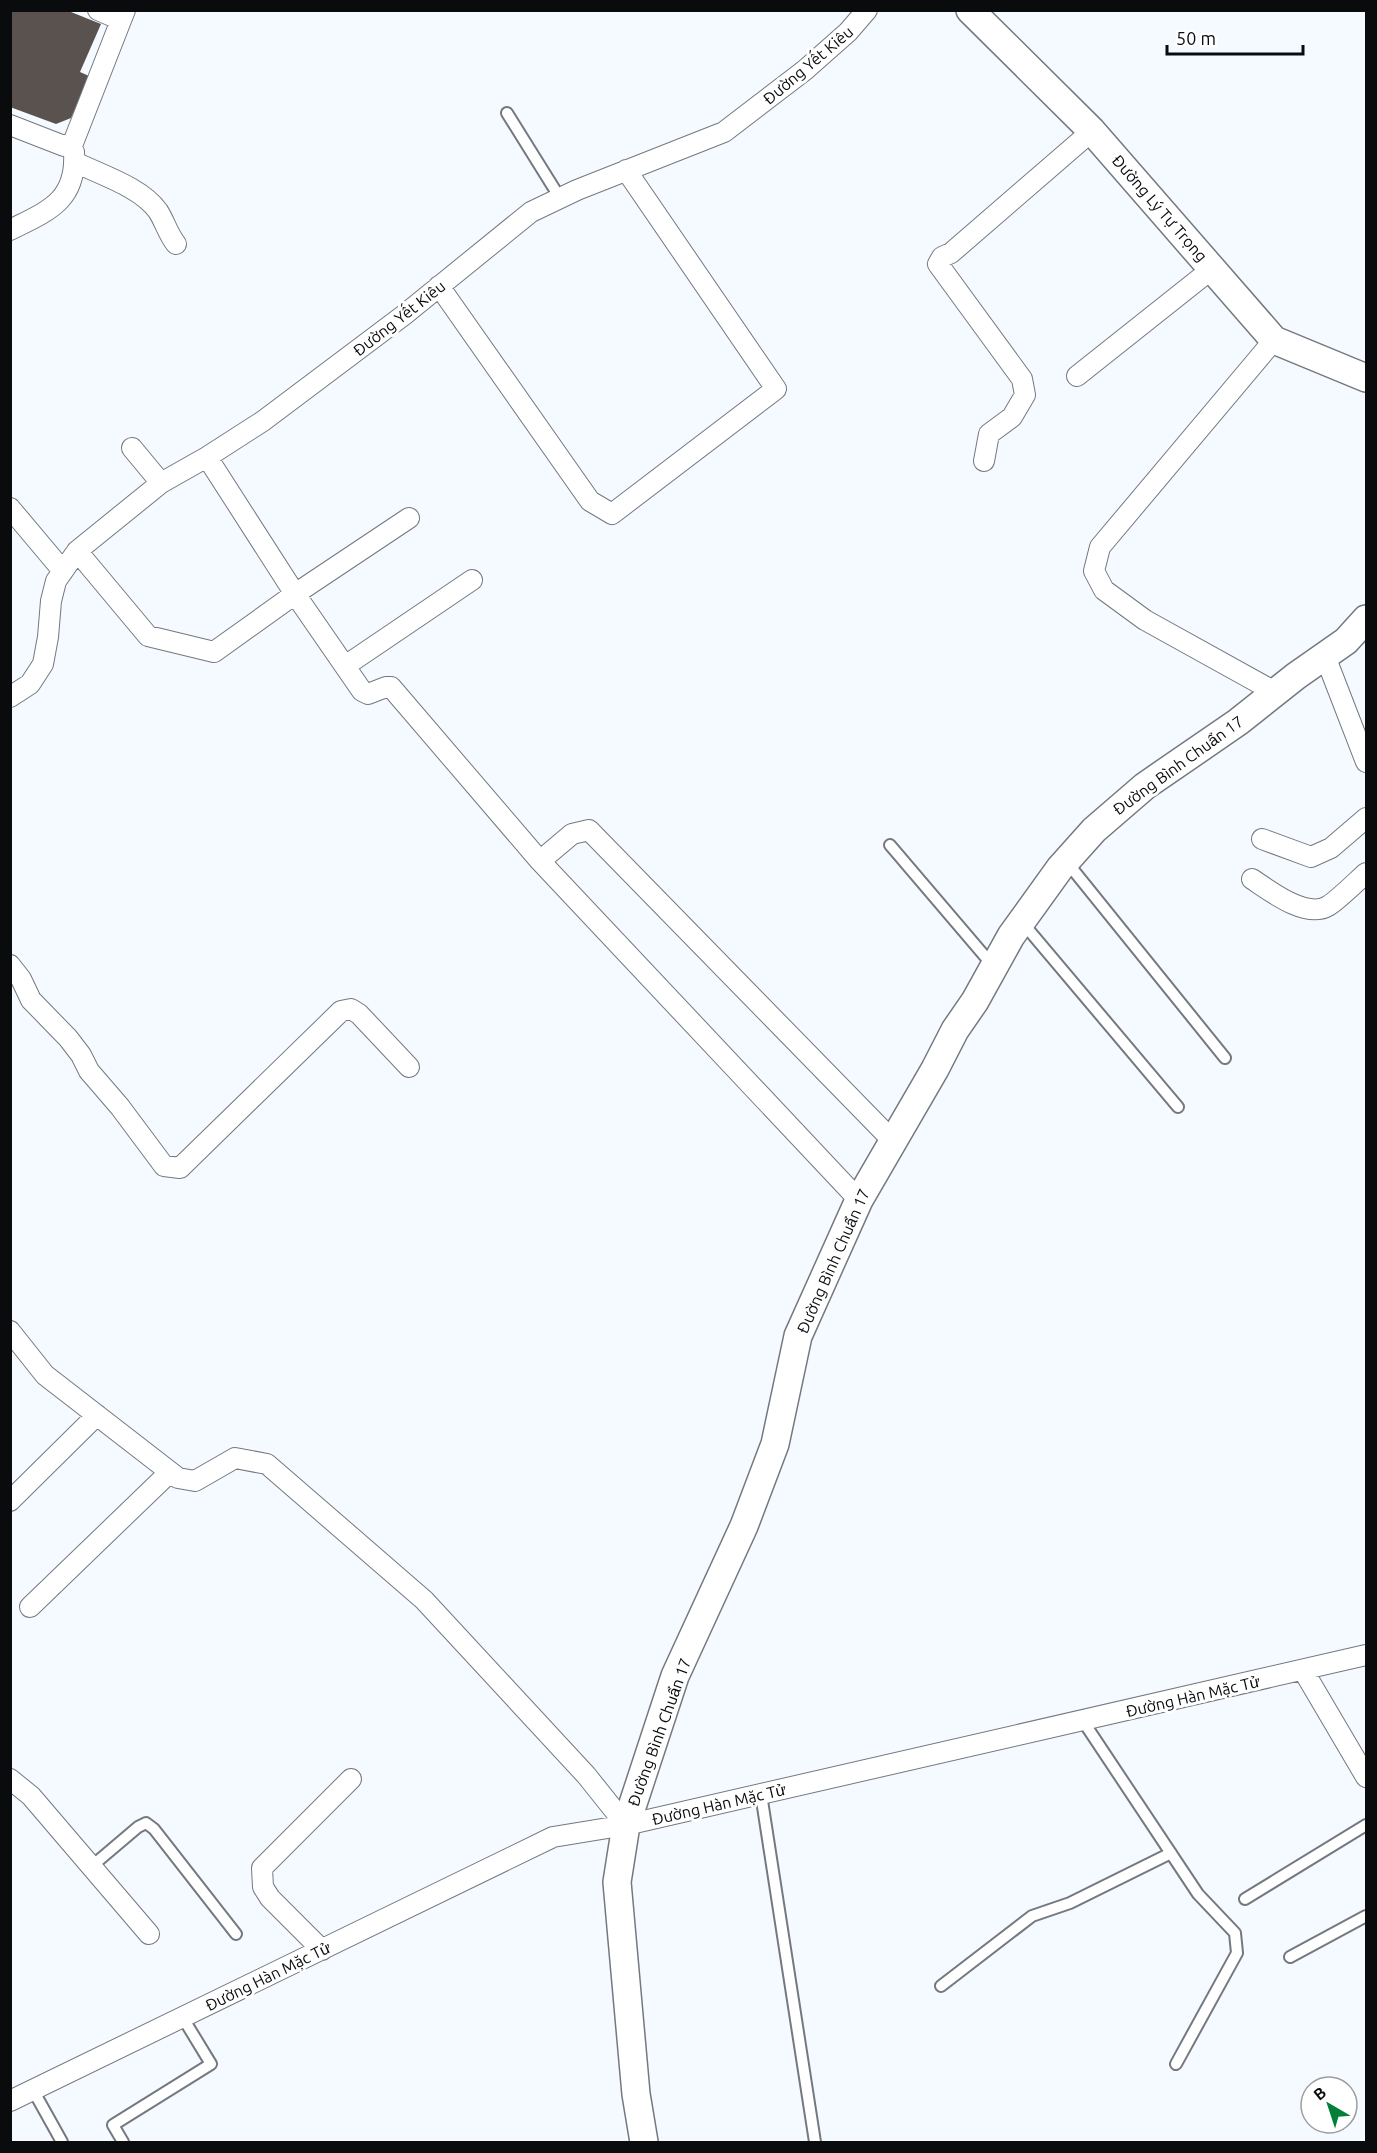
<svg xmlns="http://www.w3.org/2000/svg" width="1377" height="2153" font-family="Ubuntu,sans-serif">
  <rect width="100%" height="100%" fill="#f4faff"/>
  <!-- building -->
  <path fill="#59524f" d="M10,10H66L101,24L80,72L89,76L71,118L56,124L10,107Z"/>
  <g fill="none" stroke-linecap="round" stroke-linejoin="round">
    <!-- lane casing -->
    <g stroke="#73797f" stroke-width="14">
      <path id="lane" d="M507,113L560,198
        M890,845L994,967
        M1066,861L1225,1058
        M1022,922L1178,1107
        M1083,1721L1198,1894L1235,1933L1237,1953L1176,2064
        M761,1794L815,2142
        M92,1866L138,1827L146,1823L154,1829L236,1934
        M1245,1899L1366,1825
        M1290,1957L1366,1916
        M941,1986L1032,1916L1070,1903L1171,1853
        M33,2090L62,2142
        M123,2142L113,2125L211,2064L183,2018"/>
    </g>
    <!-- street casing -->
    <g stroke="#73797f" stroke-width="22">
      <path id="street" d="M98,10L121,20
        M10,125L64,146L73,143L125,10
        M75,162C101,175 141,187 158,211C165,222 168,234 176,244
        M10,230C48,211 77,201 74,152
        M439,286L590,501L612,514L776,389L626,170
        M1274,340L1100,547L1094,571L1104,590L1145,620L1275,692
        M1077,376L1213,268
        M132,448L161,483
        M207,457L295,594L362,691L368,694L386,687H391L540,861L859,1200
        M984,461L989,434L1012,417L1025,395L1022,379L938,264L942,257L951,253L1092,131
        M10,508L63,571
        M77,551L148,636L214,652L295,594L409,518
        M1325,656L1366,762
        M345,666L472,580
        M10,697L30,684L43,664L48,637L51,601L56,581L77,551L161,483L207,457L263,421L404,315L531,212L577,190L724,132L805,70L848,32L867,10
        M1262,839L1311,857L1331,848L1366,818
        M540,861L572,834L589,830L893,1141
        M1252,879C1270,891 1306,919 1328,906C1338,900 1357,881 1366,873
        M10,965L21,979L31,1000L68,1038L81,1055L89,1071L120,1107L164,1166L180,1168L341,1011L351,1009L359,1014L409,1067
        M10,1331L45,1375L178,1478L195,1481L235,1458L267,1464L424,1600L586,1775L626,1825
        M10,1501L97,1415
        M30,1607L170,1472
        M1303,1670L1366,1777
        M10,1779L31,1796L149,1934
        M322,1950L270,1898L263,1887L262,1868L351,1779
        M10,2101L553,1837L626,1825L1366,1655"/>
    </g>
    <!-- secondary casing -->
    <g stroke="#73797f" stroke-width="30">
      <path id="secondary" d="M970,10L1092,131L1274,340L1366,378
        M644,2142L636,2094L617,1882L626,1825L675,1676L744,1526L775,1444L798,1336L859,1200L935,1069L955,1030L975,1001L1011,936L1060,868L1094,830L1145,786L1238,722L1296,676L1346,641L1366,619"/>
    </g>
    <!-- lane -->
    <use href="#lane" stroke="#fff" stroke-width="10"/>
    <!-- street -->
    <use href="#street" stroke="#fff" stroke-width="20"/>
    <!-- secondary -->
    <use href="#secondary" stroke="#fff" stroke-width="27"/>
  </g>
  <g text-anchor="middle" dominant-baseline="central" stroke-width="6" stroke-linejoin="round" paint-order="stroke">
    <!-- street labels -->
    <g font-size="16" fill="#090b0d" stroke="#fff">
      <text transform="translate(808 65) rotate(-40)">Đường Yết Kiêu</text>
      <text transform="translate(1160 208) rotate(49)">Đường Lý Tự Trọng</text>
      <text transform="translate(399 318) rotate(-38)">Đường Yết Kiêu</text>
      <text transform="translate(1178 765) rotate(-36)">Đường Bình Chuẩn 17</text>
      <text transform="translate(833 1261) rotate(-66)">Đường Bình Chuẩn 17</text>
      <text transform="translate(1193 1696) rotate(-13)">Đường Hàn Mặc Tử</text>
      <text transform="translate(659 1732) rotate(-70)">Đường Bình Chuẩn 17</text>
      <text transform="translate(719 1804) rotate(-13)">Đường Hàn Mặc Tử</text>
      <text transform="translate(268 1976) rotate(-26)">Đường Hàn Mặc Tử</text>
    </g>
  </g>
  <!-- border -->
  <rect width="1377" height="2153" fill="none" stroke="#090b0d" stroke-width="24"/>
  <!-- north arrow -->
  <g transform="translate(1329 2105) rotate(321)"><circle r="28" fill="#ffffff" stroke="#9d9d9e" stroke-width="1.5"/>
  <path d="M0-4.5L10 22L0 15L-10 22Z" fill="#037f38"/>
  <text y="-9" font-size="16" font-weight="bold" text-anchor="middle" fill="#090b0d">B</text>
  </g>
  <!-- scale -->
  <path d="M1167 45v9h136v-9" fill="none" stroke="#090b0d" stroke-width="3"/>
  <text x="1176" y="45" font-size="18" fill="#090b0d" stroke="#ffffff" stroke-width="4.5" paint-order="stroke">50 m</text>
</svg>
